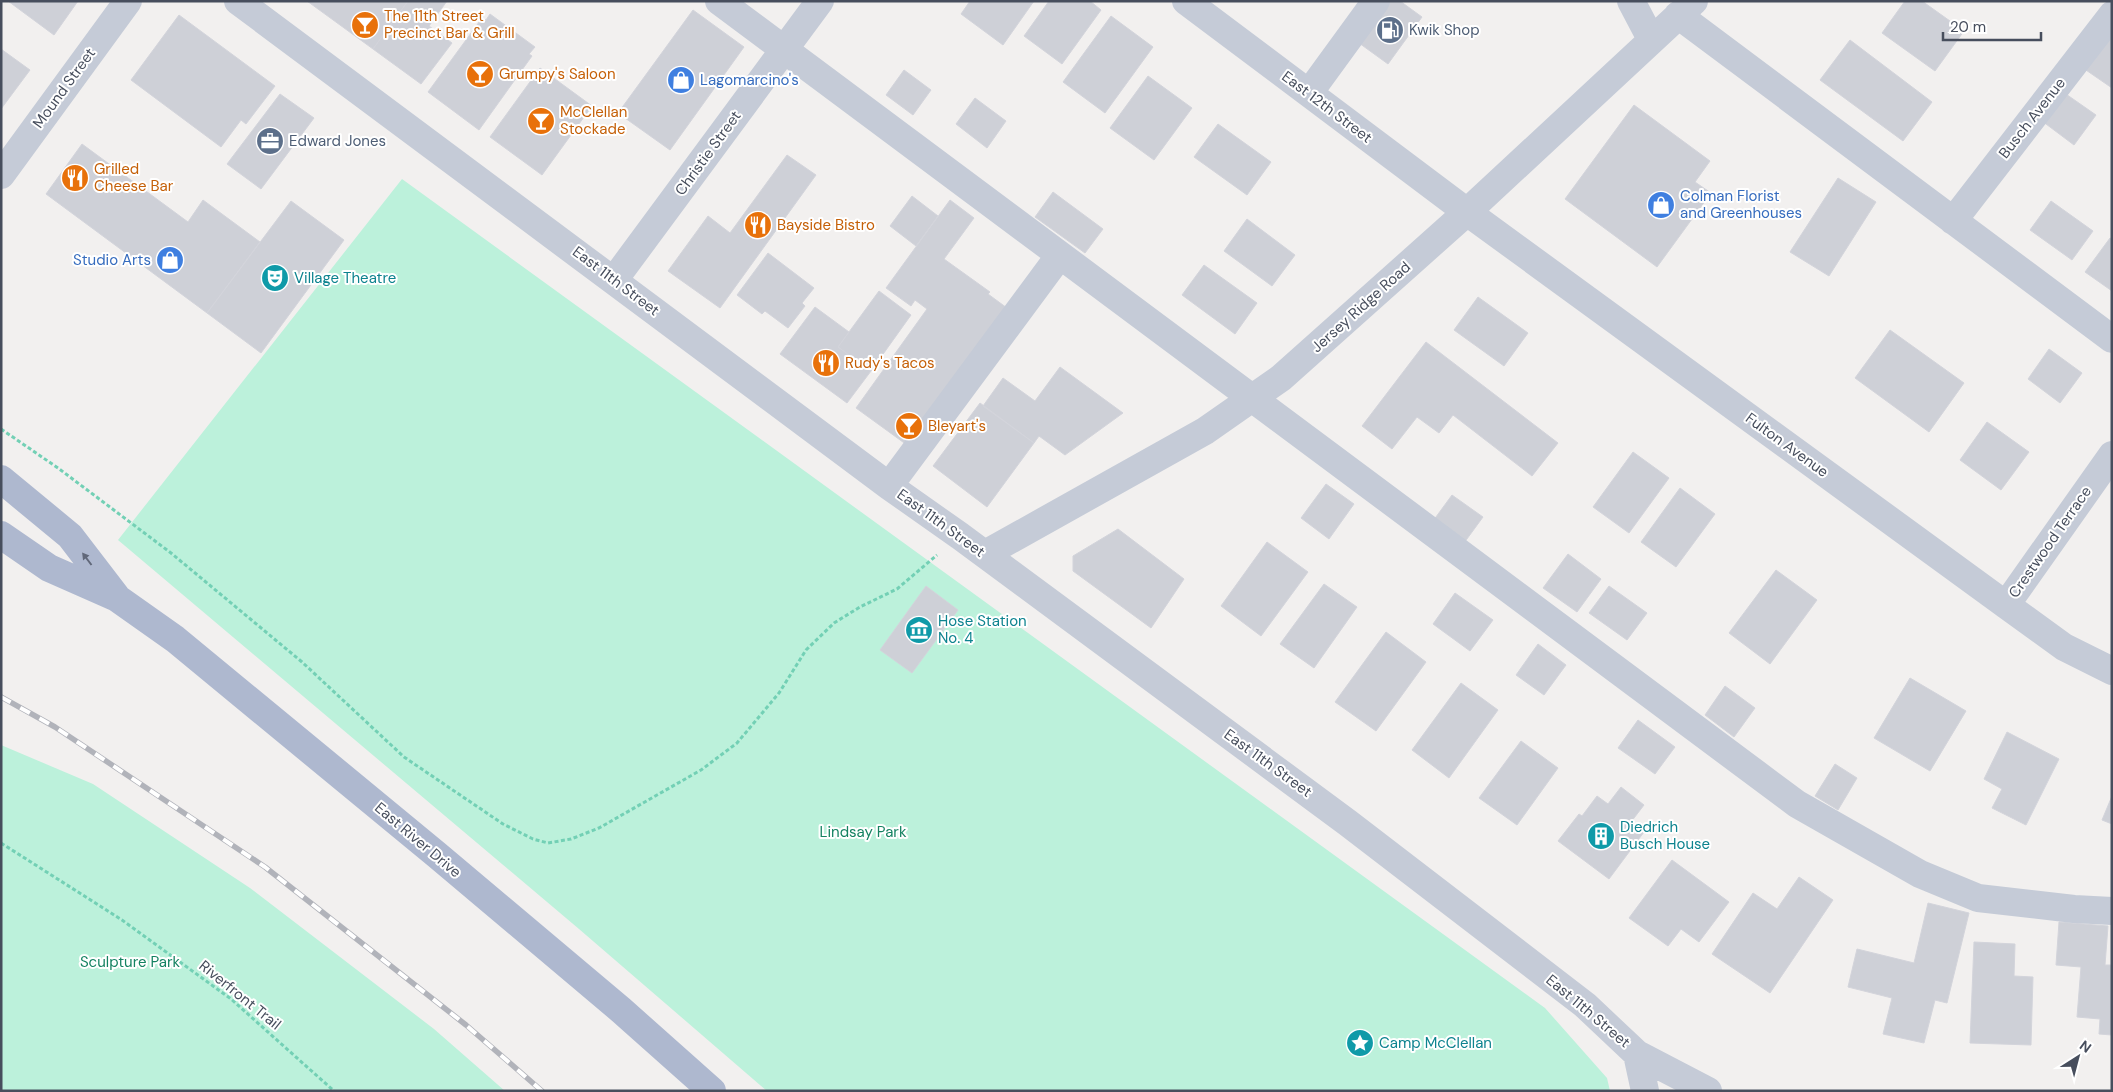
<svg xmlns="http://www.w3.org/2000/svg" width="2113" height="1092" font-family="'DM Sans',sans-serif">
  <rect width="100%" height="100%" fill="#f2f0ef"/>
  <!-- green -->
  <path fill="#bcf1db" d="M402,179L1545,1008L1607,1078L1610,1091H767L579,929L118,540Z
    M1,745L93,784L250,888L434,1029L505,1091H1Z"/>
  <!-- building -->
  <path fill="#ced0d7" stroke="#d3d4db" d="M8,1H78L54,35Z
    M307,1H408L373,49Z
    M408,1H447L429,26L452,43L421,84L373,49Z
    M970,1H1034L1003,45L961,14Z
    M1049,1H1090L1101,10L1062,64L1024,36Z
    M1389,1H1400L1422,17L1388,64L1359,43Z
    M1905,1H1922L1964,31L1935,71L1882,33Z
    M693,10L744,47L670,150L618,113Z
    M490,14L535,47L529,54L532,56L479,130L428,92L482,18L486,20Z
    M179,15L275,86L246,124L241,120L221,147L131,80Z
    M1111,16L1153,47L1105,113L1063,82Z
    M2107,35L2112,39V88L2083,68Z
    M1850,40L1932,102L1903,141L1820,80Z
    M1,49L30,70L1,109Z
    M540,68L592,106L542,175L490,137Z
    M904,70L931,90L913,115L886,95Z
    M1148,76L1192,108L1154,160L1110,128Z
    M2063,92L2096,115L2074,145L2042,121Z
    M280,94L314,118L261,189L227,164Z
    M975,98L1006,121L987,148L956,124Z
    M1634,105L1710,161L1695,182L1711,193L1657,267L1565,199Z
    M1218,124L1271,162L1247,195L1194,157Z
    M82,144L188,222L203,200L260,242L207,313L46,194Z
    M787,155L816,175L720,308L668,271L708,216L730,233Z
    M1838,178L1876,202L1829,276L1790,252Z
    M1053,192L1103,229L1085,253L1035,217Z
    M912,196L938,216L916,246L890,226Z
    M950,200L974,218L944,259L990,292L988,294L1007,308L907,445L856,408L927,309L915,300L911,306L886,288Z
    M291,201L344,240L261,353L207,313Z
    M2051,201L2093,231L2072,260L2030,230Z
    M1247,219L1295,255L1272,286L1224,251Z
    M2110,238L2112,239V291L2085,272Z
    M768,253L814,288L802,303L805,306L788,328L765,311L762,314L737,295Z
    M1204,265L1257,303L1235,334L1182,295Z
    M879,291L911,315L871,371L838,347Z
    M1478,297L1528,333L1504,366L1454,330Z
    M815,307L849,332L838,347L871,371L847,403L780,354Z
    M1890,330L1964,383L1929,432L1855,378Z
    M1426,342L1558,443L1532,476L1453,415L1439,433L1417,417L1392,449L1362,426Z
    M2049,349L2082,373L2060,403L2028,379Z
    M1060,367L1123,413L1065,455L1039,436L1034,443L983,406L1003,378L1035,401Z
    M980,403L1034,443L987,507L933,466Z
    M1987,422L2029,452L2001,490L1960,460Z
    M1633,452L1669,478L1629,533L1593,507Z
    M1326,484L1354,504L1329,539L1301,518Z
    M1680,488L1715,514L1676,567L1641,542Z
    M1452,495L1483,517L1464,543L1433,521Z
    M1118,529L1184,579L1151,628L1073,571V556Z
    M1267,542L1308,572L1261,636L1221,606Z
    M1568,554L1601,579L1577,612L1543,588Z
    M1776,570L1817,600L1770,664L1729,633Z
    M1324,584L1357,607L1314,668L1280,644Z
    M926,586L958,610L912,673L880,650Z
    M1609,586L1647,613L1627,640L1589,613Z
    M1455,593L1493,620L1470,651L1433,624Z
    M1386,632L1426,662L1376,731L1335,702Z
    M1538,644L1566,665L1544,695L1516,675Z
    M1910,678L1966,711L1930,771L1874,738Z
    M1461,683L1498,710L1449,778L1412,750Z
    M1725,686L1755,708L1734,737L1705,715Z
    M1638,720L1675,747L1655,774L1618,748Z
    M2007,732L2059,759L2026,825L1992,808L2002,789L1984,779Z
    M1521,741L1558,768L1517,825L1479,798Z
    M1835,764L1857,778L1838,810L1815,796Z
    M1621,787L1644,805L1631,822L1644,832L1609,879L1558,841L1579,814L1582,816L1597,796L1608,804Z
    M2112,796V824L2102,820Z
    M1672,860L1729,902L1699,942L1681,929L1668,946L1629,918Z
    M1799,877L1833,900L1770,993L1712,954L1753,893L1777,909Z
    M1928,903L1969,913L1947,1003L1935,1000L1924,1043L1883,1034L1892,998L1848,987L1857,949L1914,963Z
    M2059,922L2108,926L2105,965H2112V1035L2099,1034L2100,1019L2077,1017L2081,967L2056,965Z
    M1974,942L2015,944L2014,976L2033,977L2031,1045L1970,1043Z"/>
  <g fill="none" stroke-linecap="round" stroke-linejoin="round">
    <!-- path -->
    <path stroke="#73d0b5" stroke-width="3" stroke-dasharray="4 2.5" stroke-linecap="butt" d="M1,429L58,468L171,553L302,662L404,757L503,824L533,839L548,843L571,839L599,828L701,770L737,743L779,693L806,650L834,623L860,607L897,589L937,555
      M1,843L122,920L231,999L334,1091"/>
    <!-- minor -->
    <path stroke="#c5cbd7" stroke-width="28" d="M238,1L889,486L960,536L1348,823L1585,1005L1637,1054L1708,1091
      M719,1L1797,804L1920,874L1978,898L2074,909L2112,911
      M1186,1L1467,212L2006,605L2064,647L2112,671
      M1631,1L1651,39
      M1678,15L2112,339
      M1309,93L1376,1
      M1,175L128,1
      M1953,221L2112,15
      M614,280L820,1
      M889,486L1060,255
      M985,554L1205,431L1281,378L1467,212L1694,1
      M2006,605L2112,455
      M1637,1054L1645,1091"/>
    <!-- major -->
    <path stroke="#aeb8cf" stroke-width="28" d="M1,479L70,536L116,596
      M1,535L49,568L117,598L175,639L437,855L621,1010L712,1091"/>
    <!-- rail casing -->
    <g stroke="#b1b3ba" stroke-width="5.5">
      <path id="rail" d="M1,697L55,727L265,867L466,1025L542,1091"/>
    </g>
    <!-- rail -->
    <use href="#rail" stroke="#fff" stroke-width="4" stroke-dasharray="11" stroke-linecap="butt"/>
  </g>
  <!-- one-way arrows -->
  <defs><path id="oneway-solid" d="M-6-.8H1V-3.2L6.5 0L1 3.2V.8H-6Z" transform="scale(1.25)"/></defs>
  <use fill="#61687a" href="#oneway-solid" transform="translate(87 559) rotate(-127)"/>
  <!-- icons -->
  <defs>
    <g id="bar-disc" transform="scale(1.4375)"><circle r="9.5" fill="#e8710a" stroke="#fff"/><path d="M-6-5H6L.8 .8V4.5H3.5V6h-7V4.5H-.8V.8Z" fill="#fff"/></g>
    <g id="fuel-disc" transform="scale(1.4375)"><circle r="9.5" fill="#5c6f8a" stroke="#fff"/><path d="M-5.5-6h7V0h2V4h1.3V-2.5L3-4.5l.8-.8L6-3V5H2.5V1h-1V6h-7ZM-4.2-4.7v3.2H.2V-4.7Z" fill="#fff"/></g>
    <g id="shop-disc" transform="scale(1.4375)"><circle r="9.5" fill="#3f7fe0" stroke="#fff"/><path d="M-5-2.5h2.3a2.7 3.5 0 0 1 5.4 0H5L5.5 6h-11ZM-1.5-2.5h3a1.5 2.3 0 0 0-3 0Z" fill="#fff"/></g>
    <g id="office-disc" transform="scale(1.4375)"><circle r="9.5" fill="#5c6f8a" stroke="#fff"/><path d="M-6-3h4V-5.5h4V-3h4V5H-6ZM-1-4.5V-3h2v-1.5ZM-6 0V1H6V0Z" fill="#fff"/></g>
    <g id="restaurant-disc" transform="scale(1.4375)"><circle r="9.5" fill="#e8710a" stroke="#fff"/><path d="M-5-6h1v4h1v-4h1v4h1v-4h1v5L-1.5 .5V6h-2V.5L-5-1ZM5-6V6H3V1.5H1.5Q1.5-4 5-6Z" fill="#fff"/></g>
    <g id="theatre-disc" transform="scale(1.4375)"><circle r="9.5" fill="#0f9aa8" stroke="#fff"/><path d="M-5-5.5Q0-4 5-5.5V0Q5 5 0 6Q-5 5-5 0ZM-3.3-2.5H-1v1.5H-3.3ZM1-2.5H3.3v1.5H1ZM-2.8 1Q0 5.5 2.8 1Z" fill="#fff"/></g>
    <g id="museum-disc" transform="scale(1.4375)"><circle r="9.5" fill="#0f9aa8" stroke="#fff"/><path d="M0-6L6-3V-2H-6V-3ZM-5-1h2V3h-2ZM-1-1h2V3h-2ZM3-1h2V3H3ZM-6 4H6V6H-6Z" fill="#fff"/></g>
    <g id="building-disc" transform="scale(1.4375)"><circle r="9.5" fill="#0f9aa8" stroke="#fff"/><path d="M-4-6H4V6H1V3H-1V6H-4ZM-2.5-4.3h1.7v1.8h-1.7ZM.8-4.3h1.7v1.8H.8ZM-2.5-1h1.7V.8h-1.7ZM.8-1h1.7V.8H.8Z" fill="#fff"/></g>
    <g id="sight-disc" transform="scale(1.4375)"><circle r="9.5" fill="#0f9aa8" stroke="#fff"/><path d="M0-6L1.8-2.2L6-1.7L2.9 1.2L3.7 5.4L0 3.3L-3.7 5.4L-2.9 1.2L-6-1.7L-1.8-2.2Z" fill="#fff"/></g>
  </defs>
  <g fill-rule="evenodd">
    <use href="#bar-disc" x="365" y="25"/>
    <use href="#fuel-disc" x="1390" y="30"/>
    <use href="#bar-disc" x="480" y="74"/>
    <use href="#shop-disc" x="681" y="80"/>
    <use href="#bar-disc" x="541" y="121"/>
    <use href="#office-disc" x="270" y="141"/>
    <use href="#restaurant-disc" x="75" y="178"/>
    <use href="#shop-disc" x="1661" y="205"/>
    <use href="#restaurant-disc" x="758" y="225"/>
    <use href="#shop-disc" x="170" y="260"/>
    <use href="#theatre-disc" x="275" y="278"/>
    <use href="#restaurant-disc" x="826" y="363"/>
    <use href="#bar-disc" x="909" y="426"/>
    <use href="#museum-disc" x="919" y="630"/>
    <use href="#building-disc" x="1601" y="836"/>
    <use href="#sight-disc" x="1360" y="1043"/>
  </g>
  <g text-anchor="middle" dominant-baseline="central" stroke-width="4" stroke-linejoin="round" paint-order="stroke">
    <!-- food labels -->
    <g font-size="15" fill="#c56008" stroke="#fff" text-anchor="start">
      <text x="384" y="16">The 11th Street<tspan x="384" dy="17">Precinct Bar &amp; Grill</tspan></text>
      <text x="499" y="74">Grumpy's Saloon</text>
      <text x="560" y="112">McClellan<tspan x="560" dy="17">Stockade</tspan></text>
      <text x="94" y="169">Grilled<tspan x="94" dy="17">Cheese Bar</tspan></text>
      <text x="777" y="225">Bayside Bistro</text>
      <text x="845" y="363">Rudy's Tacos</text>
      <text x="928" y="426">Bleyart's</text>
    </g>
    <!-- service labels -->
    <g font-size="15" fill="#4e5e75" stroke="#fff" text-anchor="start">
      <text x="1409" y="30">Kwik Shop</text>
      <text x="289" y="141">Edward Jones</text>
    </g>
    <!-- shop labels -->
    <g font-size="15" fill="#366cbe" stroke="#fff" text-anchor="start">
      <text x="700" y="80">Lagomarcino's</text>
      <text x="1680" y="196">Colman Florist<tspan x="1680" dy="17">and Greenhouses</tspan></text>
      <text x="151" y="260" text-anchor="end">Studio Arts</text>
    </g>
    <!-- street labels -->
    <g font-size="15" fill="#474e5d" stroke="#fff">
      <text transform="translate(64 88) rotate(-54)">Mound Street</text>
      <text transform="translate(1327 107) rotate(37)">East 12th Street</text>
      <text transform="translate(2032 118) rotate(-52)">Busch Avenue</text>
      <text transform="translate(708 153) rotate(-54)">Christie Street</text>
      <text transform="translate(616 281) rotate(37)">East 11th Street</text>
      <text transform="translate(1361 307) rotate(-42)">Jersey Ridge Road</text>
      <text transform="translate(1787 445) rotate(36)">Fulton Avenue</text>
      <text transform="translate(941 523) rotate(36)">East 11th Street</text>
      <text transform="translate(2050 542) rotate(-55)">Crestwood Terrace</text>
      <text transform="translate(1268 763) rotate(36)">East 11th Street</text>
      <text transform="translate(418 840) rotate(40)">East River Drive</text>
      <text transform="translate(240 995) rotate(39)">Riverfront Trail</text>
      <text transform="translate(1588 1011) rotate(40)">East 11th Street</text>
    </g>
    <!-- culture labels -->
    <g font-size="15" fill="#0d838f" stroke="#fff" text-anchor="start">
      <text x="294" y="278">Village Theatre</text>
      <text x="938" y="621">Hose Station<tspan x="938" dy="17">No. 4</tspan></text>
      <text x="1620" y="827">Diedrich<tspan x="1620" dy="17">Busch House</tspan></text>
      <text x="1379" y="1043">Camp McClellan</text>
    </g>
    <!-- park labels -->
    <g font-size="15" fill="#148261" stroke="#fff">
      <text x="863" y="832">Lindsay Park</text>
      <text x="130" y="962">Sculpture Park</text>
    </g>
  </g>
  <!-- border -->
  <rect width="2113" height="1092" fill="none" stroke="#474e5d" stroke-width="5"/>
  <!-- north arrow -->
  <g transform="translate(2078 1057) rotate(36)" stroke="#ffffff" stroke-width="4" paint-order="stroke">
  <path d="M0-4L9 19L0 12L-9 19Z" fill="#474e5d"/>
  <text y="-8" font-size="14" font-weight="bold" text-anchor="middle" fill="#474e5d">N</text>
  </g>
  <!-- scale -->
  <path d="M1943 32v8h98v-8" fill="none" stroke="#474e5d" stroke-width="2.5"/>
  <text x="1950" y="32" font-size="15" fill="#474e5d" stroke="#ffffff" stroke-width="4" paint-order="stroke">20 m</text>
</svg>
